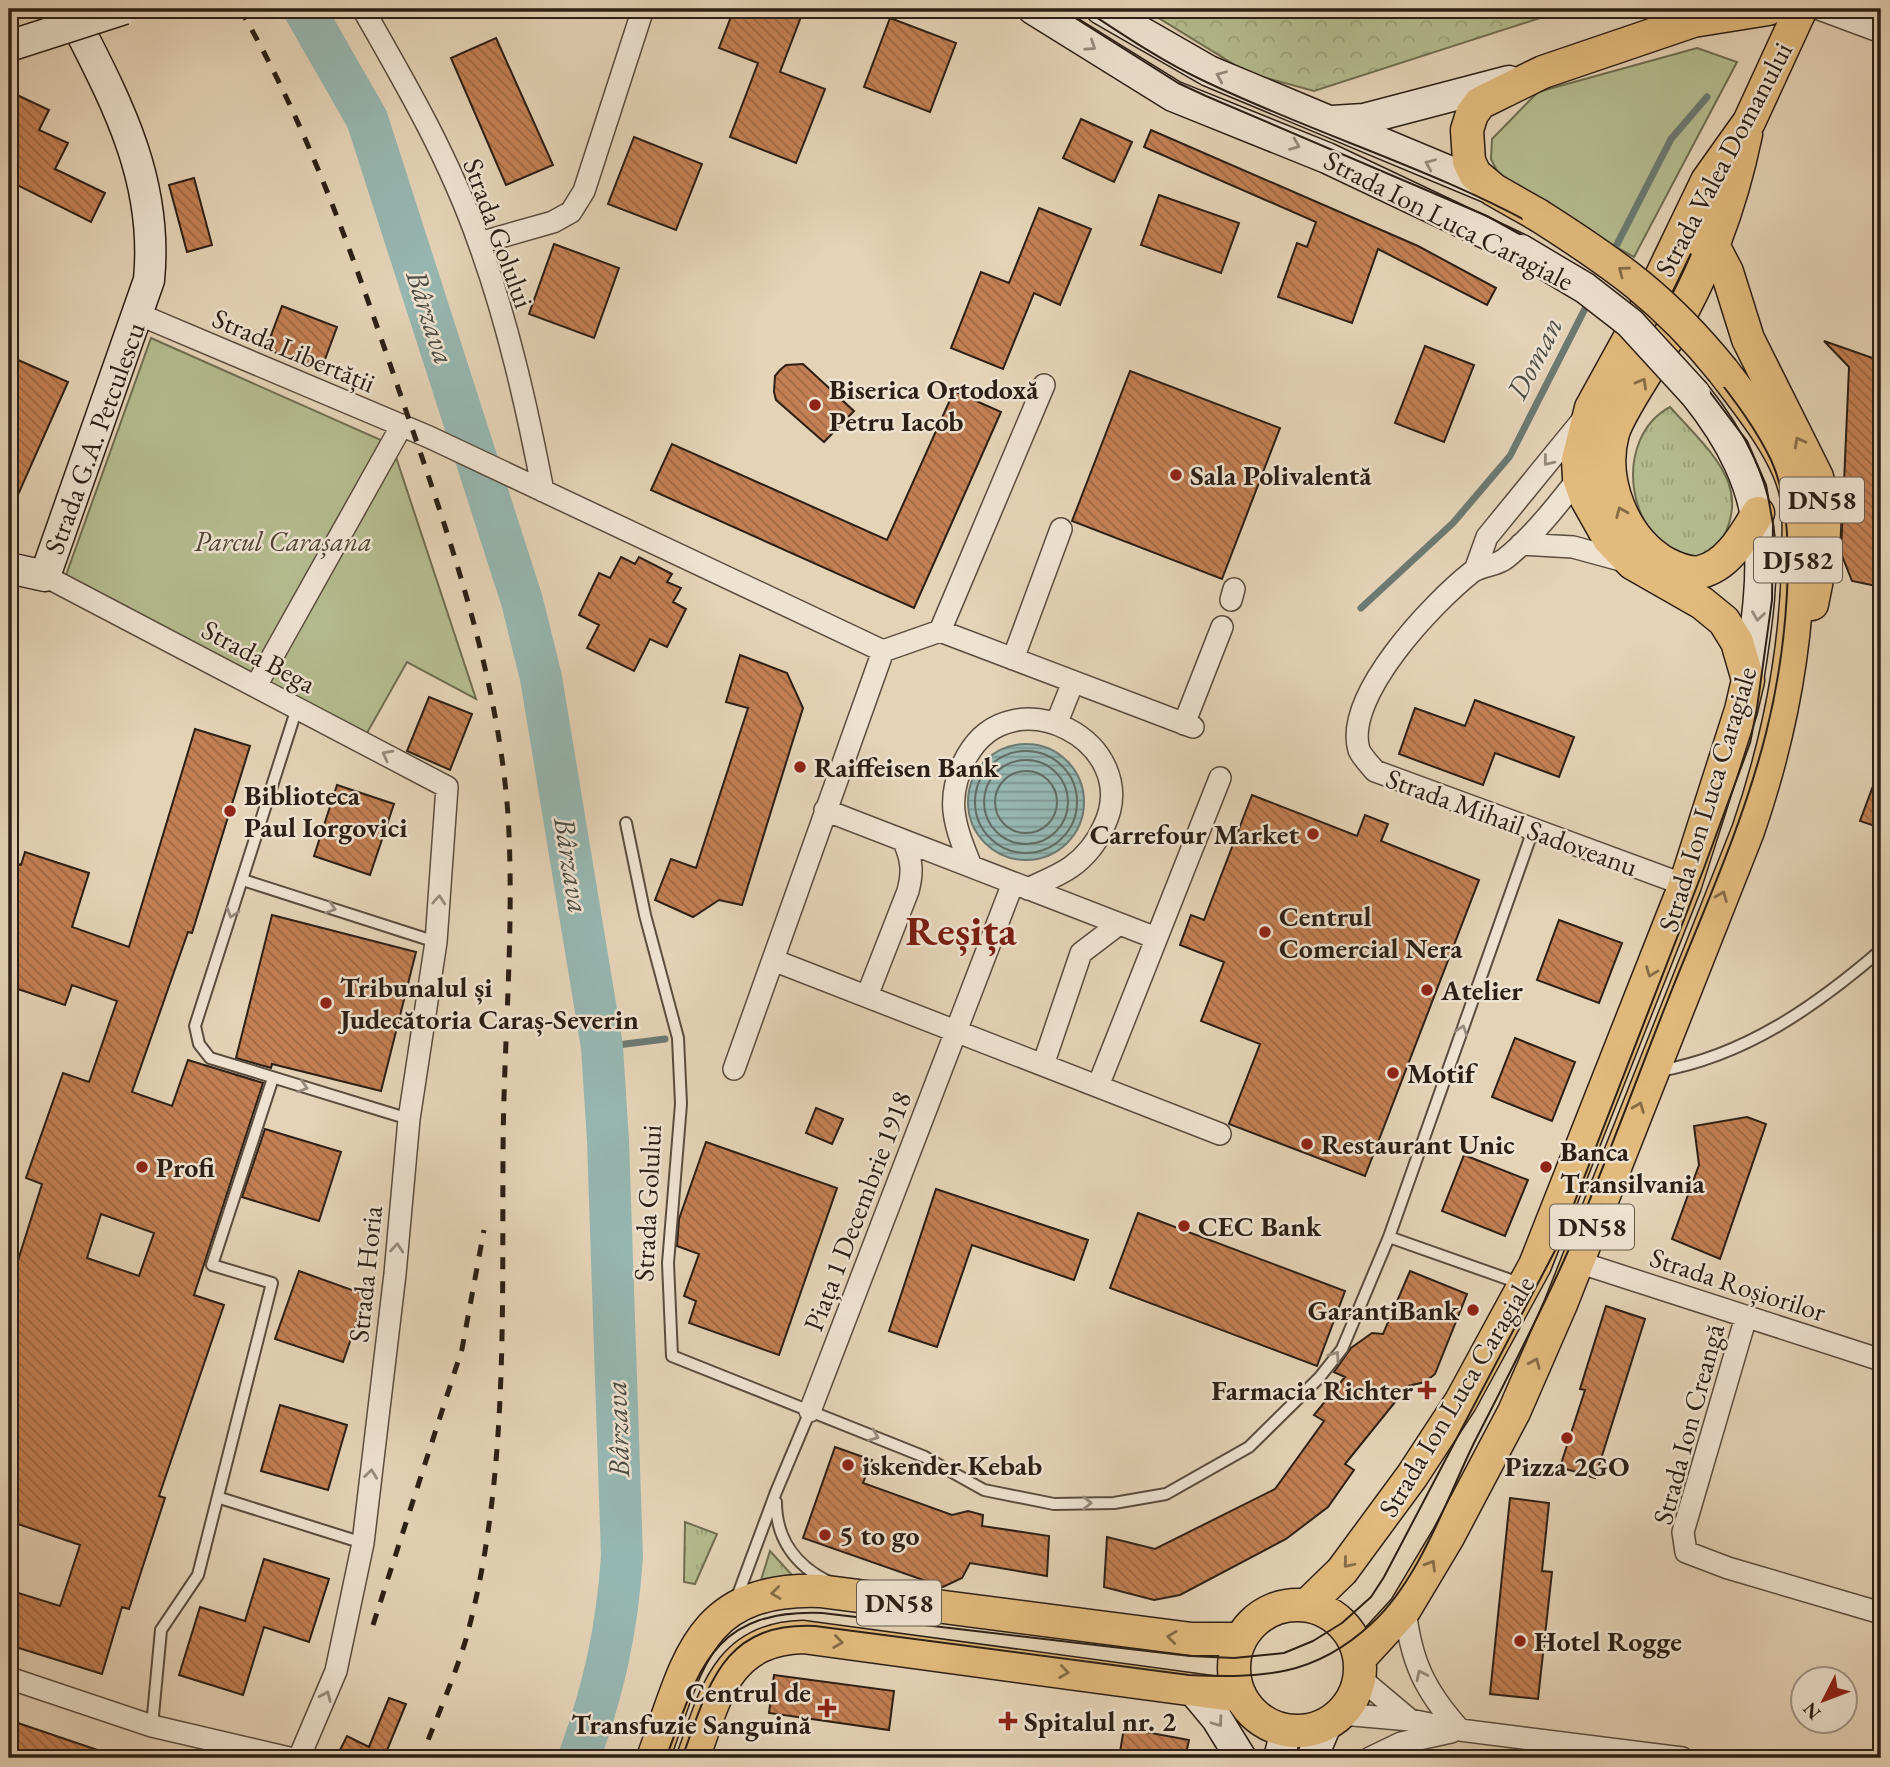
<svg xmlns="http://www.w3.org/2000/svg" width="1890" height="1767" font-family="'EB Garamond',serif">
  <defs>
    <pattern id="grass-tufts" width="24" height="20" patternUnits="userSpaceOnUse" patternTransform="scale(1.75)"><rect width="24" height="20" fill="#b4bc8f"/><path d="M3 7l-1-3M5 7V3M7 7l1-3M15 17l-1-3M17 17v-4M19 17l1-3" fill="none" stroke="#9ba17a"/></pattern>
    <pattern id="forest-crowns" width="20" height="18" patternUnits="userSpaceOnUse" patternTransform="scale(1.75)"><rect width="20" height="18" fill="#b4bc8f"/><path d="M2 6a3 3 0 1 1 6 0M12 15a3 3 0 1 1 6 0" fill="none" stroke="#9ba17a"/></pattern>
    <pattern id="water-rules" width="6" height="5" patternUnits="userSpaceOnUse" patternTransform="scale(1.75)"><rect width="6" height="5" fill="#96b7b1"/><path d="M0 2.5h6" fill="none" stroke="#7b948f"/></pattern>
    <pattern id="building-back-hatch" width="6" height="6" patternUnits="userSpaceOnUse" patternTransform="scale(1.75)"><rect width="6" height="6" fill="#c38054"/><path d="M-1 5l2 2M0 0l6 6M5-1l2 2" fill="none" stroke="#9f6844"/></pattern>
  </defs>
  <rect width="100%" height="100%" fill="#e5d3b7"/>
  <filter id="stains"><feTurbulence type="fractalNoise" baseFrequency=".00286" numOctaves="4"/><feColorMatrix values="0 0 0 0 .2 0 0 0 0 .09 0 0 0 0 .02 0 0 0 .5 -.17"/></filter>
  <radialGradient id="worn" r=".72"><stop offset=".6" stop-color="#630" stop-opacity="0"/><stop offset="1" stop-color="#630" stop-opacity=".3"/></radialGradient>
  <!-- grass -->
  <path fill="url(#grass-tufts)" stroke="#706e52" stroke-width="2" d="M1670,407C1713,455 1761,492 1711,556C1705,557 1695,560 1690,558C1625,541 1612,438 1670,407Z
    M685,1522L717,1534L695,1584L684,1582Z
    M770,1551L792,1575L761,1580Z"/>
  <!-- forest -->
  <path fill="url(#forest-crowns)" stroke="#706e52" stroke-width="2" d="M1144,9H1568L1314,91L1248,73Z"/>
  <!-- park -->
  <path fill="#b4bc8f" stroke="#706e52" stroke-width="2" d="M1697,48L1737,62L1634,257L1503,183L1491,159L1492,139L1538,92Z
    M151,338L392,445L476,699L407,662L367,733L65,578Z"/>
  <!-- water -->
  <path fill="url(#water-rules)" stroke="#6c7a73" stroke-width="2" d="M968 802a58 58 0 1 1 116 0a58 58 0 1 1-116 0Z"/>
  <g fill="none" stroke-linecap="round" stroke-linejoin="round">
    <!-- shore -->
    <path stroke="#616b63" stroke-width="2" d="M975 802a51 51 0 1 1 102 0a51 51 0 1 1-102 0Z
      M984 802a42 42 0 1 1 84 0a42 42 0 1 1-84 0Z
      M995 802a31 31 0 1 1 62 0a31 31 0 1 1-62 0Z"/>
    <!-- stream -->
    <path stroke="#6c7a73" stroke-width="7" d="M1612,254L1671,139L1707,97
      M1361,608L1453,523L1510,456L1590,299
      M602,1047L665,1039"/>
    <!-- river -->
    <path stroke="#96b7b1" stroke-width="42" d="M304,9L367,119L522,601L541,678L602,1047L608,1141L622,1556C617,1631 604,1688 579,1758"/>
  </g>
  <!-- building -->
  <path fill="url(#building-back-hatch)" stroke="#2c1f15" stroke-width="2" fill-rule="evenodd" d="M734,9H804L780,72L825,89L796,163L730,137L758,63L719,48Z
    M890,18L956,43L930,112L864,87Z
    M496,38L553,165L506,185L451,58Z
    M17,95L49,110L39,130L68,143L55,169L105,193L91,222L9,181V112Z
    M1081,119L1132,142L1114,182L1063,158Z
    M1151,130L1418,246L1496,288L1487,305L1378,249L1352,323L1278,297L1297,243L1307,247L1316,222L1144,147Z
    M634,137L702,164L676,230L608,204Z
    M194,178L212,245L187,252L169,185Z
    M1159,195L1239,223L1221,273L1141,245Z
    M1039,208L1091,229L1060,305L1034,293L1003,369L951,348L981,272L1009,283Z
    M554,244L619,268L594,338L529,314Z
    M282,306L337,327L321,370L266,349Z
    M1824,341L1881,361V587L1852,581L1841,553L1849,367Z
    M1425,346L1474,365L1444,442L1395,423Z
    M9,356L68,382L9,515Z
    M803,364L854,411L824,442L776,400L774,392L775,376L780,370L786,365Z
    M1130,371L1280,428L1222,579L1072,521Z
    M954,391L1001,412L914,608L651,490L672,444L887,540Z
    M621,557L635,564L639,557L672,574L667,582L681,588L673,602L686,609L667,647L650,639L634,671L587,648L599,625L579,615L599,573L610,578Z
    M740,655L787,673L803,708L742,905L719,900L693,917L655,900L671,859L696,868L748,708L726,702Z
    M429,697L472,714L450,770L407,751Z
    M1475,700L1574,737L1559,777L1495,753L1483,785L1399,754L1415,708L1465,726Z
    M195,729L250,746L192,933L188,932L132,1092L172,1106L188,1060L263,1083L194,1295L224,1305L159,1496L165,1498L129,1609L122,1607L102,1674L9,1645V1590L60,1606L80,1545L9,1521V1289L42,1184L26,1178L63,1073L89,1082L117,1001L72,985L65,1005L9,986V861L21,865L25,852L89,873L72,927L129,947ZM101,1214L154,1233L139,1276L87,1258Z
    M1879,770H1881V828L1860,821Z
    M337,785L394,804L370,875L314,856Z
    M1252,795L1357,836L1365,815L1388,824L1381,841L1479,880L1365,1176L1229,1124L1260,1044L1201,1021L1224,962L1180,945L1191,915L1204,920Z
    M272,915L416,952L381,1091L272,1064L271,1068L236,1058Z
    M1559,920L1622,943L1599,1003L1537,980Z
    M1515,1038L1575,1062L1552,1121L1492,1097Z
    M816,1108L843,1119L832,1144L806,1133Z
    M1747,1117L1766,1124L1720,1259L1672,1239L1699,1165L1694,1126Z
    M265,1129L341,1152L319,1221L242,1197Z
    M706,1142L837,1188L779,1355L689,1323L696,1301L684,1296L699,1254L677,1246L679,1219Z
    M1464,1155L1528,1180L1505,1236L1442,1211Z
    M936,1189L1088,1240L1074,1280L972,1245L937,1347L889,1331Z
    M1138,1213L1345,1291L1317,1366L1110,1288Z
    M299,1271L366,1295L343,1362L275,1339Z
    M1410,1271L1467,1294L1435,1374L1425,1382L1408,1386L1345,1464L1354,1470L1328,1507L1286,1539L1180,1595L1154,1600L1104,1587L1107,1537L1155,1549L1275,1489L1324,1421L1314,1415L1345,1377L1334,1372L1351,1348L1372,1333L1383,1334Z
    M1606,1306L1645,1319L1595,1478L1560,1467L1585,1390L1580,1389Z
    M280,1405L347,1425L328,1490L261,1471Z
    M835,1447L872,1460L863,1483L952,1515L968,1511L983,1515L982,1526L1049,1536L1047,1576L970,1563L962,1578L943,1587L803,1538Z
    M1510,1498L1549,1503L1542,1571L1552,1572L1538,1699L1490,1694Z
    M264,1559L329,1579L309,1642L264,1627L243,1695L179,1675L200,1607L245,1621Z
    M774,1675L894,1691L889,1730L769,1713Z
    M389,1698L406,1704L385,1755L391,1758H336L347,1736L369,1747Z
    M9,1720L112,1755L111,1758H9Z
    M1124,1728L1189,1740L1185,1758H1119Z"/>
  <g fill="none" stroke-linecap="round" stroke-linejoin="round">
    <!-- lane casing -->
    <g stroke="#5a4c3e" stroke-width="14">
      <path id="lane" d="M297,708L195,1026L199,1044L210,1058L409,1119
        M626,823L645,915L678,1038L681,1104L668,1263L672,1356L925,1457L984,1490L1054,1504L1114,1503L1166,1494L1249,1447L1319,1378L1342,1349L1389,1237L1533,830
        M243,880L436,942
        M1659,1071C1745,1056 1816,1006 1881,950
        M1389,1237L1522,1284
        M220,1498L363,1543
        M776,1502C776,1539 796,1566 829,1582
        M736,1600L776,1492L810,1411
        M152,1726L161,1630L198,1575L272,1283L212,1265L273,1078"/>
    </g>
    <!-- street casing -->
    <g stroke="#5a4c3e" stroke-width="24">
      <path id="street" d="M363,9C406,84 450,160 479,243C508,323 527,408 543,491
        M1819,9L1881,32
        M479,243L553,222L571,212L584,191L643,9
        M138,314L429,437L883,651
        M1584,471C1563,498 1533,537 1506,558C1497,566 1482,565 1472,572C1434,602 1343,696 1359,750C1362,757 1370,765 1375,771L1685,885
        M1521,544L1573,547L1628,562
        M1475,570L1487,537L1585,417
        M45,576L447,787L436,942L409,1119L395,1274L363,1543L336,1671L299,1758
        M1231,600L1234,589
        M940,631L1193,727
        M1013,659L1061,529
        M256,686L402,425
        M1057,722L1073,682
        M1184,724L1222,627
        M825,810L1156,938
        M971,866C954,824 944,798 967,756C1013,674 1144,743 1104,826C1097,842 1085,857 1071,867C1058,876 1042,882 1028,889
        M773,960L1220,1134
        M867,996L908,891C913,872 912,860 904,842
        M1043,1065L1081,953L1119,924
        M734,1069L883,651L940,631L1044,385
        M1098,1086L1220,778
        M1578,1262L1881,1360
        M1746,1317L1683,1532L1686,1552L1728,1568L1881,1613
        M810,1411L1013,883
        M1405,1609C1411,1662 1425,1691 1460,1730
        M9,1678L152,1726L289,1758
        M1360,1678L1410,1720
        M1342,1714L1410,1720L1460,1730L1682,1758
        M1370,1758L1401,1743L1451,1732"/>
    </g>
    <!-- secondary casing -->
    <g stroke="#2c1f15" stroke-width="33">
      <path id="secondary" d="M1033,9L1173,96L1327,158L1521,250
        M1101,9L1209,71L1494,190
        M1332,121L1364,119L1509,81
        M1695,394C1774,493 1767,561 1748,680
        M9,568L45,576L149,280C159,177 114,98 69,9
        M1192,1689L1217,1719L1241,1758
        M1279,1758L1286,1731
        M1312,1758L1326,1725"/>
    </g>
    <!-- primary casing -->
    <g stroke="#2c1f15" stroke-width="35">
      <path id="primary" d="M1746,134C1730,211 1707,268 1669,336C1655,360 1620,410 1613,433C1600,480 1623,538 1665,563C1675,568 1688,574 1700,572C1728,566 1744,536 1758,513
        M1538,215L1494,190L1475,174L1469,161L1467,130L1472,114L1480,103L1543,72L1693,21L1768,9
        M1701,241L1715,249L1727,272L1748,339L1817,477L1825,510L1823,549L1812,604
        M1234 1668a63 63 0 1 1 126 0a63 63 0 1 1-126 0Z
        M1307,1605L1342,1571L1412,1476L1461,1401L1535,1265L1685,885L1741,710L1748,680L1737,642L1724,621L1702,603L1632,563L1609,539L1586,498L1579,478L1578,460L1591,408L1645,310L1707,181L1749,122L1801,9
        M1360,1658L1405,1609L1448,1537L1514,1412L1561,1304L1748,831C1778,744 1796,657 1798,564C1798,540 1801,513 1795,489C1785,449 1748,404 1723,371
        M653,1758C688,1662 697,1587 820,1591L1192,1639H1240
        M693,1758C715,1698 726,1639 803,1637L1240,1696"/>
    </g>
    <!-- lane -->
    <use href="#lane" stroke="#eee2d0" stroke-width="10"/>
    <!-- street -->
    <use href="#street" stroke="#eee2d0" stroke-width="21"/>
    <!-- secondary -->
    <use href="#secondary" stroke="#eee2d0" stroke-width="30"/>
    <!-- primary -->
    <use href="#primary" stroke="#e2ba7c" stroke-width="32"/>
    <!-- tram -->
    <path stroke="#2c1f15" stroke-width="2" d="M9,16L31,9
      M9,31L77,9
      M666,1758C699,1670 711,1609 822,1613L1190,1656L1234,1658L1284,1653L1313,1641L1342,1623L1371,1597L1384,1577L1558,1245L1704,868L1750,743L1757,708L1772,600L1773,524L1766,485L1747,441L1694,371L1636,310L1565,259L1487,216L1206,96L1178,83L1061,9
      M682,1758C709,1685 722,1622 815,1626L1189,1675C1262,1678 1314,1677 1371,1624C1418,1582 1446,1501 1473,1445C1506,1380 1540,1315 1569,1249C1606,1165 1637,1077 1671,992C1705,907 1744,821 1766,733C1784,662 1802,527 1771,460C1756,429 1735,401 1714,374C1580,203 1387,169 1202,80C1160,60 1122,34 1084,9"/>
    <!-- rail -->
    <path stroke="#2c1f15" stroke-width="5" stroke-dasharray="12 12" stroke-linecap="butt" d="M240,9C311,131 357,268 403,402C449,536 498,674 508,815C515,930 503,1046 503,1160C502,1317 508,1487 466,1639C454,1679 436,1719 421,1758
      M373,1625L462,1349L484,1230"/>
    <!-- secondary-bridge casing -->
    <g stroke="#2c1f15" stroke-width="33" stroke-linecap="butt">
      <path id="secondary-bridge" d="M9,46L124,9
        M1521,250L1585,288L1630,323L1695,394"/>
    </g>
    <!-- primary-bridge casing -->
    <g stroke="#2c1f15" stroke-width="35" stroke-linecap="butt">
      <path id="primary-bridge" d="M1538,215C1615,264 1665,299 1723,371"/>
    </g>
    <!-- secondary-bridge -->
    <use href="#secondary-bridge" stroke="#eee2d0" stroke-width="30"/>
    <!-- primary-bridge -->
    <use href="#primary-bridge" stroke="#e2ba7c" stroke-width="32"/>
  </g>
  <!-- one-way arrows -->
  <defs><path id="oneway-chevron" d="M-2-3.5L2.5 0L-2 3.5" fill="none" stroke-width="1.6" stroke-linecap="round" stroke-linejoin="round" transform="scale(1.75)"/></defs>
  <g stroke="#978a7c">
    <use href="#oneway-chevron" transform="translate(1091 46) rotate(33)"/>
    <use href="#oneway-chevron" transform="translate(1221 76) rotate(-157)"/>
    <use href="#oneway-chevron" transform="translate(1295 145) rotate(22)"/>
    <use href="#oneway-chevron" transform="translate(1430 164) rotate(-157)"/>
    <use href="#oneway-chevron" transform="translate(1548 461) rotate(129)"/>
    <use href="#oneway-chevron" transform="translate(1758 616) rotate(98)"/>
    <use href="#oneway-chevron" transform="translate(387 755) rotate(-152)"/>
    <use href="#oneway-chevron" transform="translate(439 900) rotate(-86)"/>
    <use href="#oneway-chevron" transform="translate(331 908) rotate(18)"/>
    <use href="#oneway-chevron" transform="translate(232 913) rotate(108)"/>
    <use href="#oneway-chevron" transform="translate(1462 1030) rotate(-71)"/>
    <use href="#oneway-chevron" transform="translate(303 1087) rotate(17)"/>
    <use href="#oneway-chevron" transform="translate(397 1248) rotate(-85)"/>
    <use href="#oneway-chevron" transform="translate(1335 1356) rotate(-55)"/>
    <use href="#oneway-chevron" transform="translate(874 1436) rotate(22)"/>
    <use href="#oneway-chevron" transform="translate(371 1474) rotate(-83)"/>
    <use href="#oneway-chevron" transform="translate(1087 1503) rotate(-1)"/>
    <use href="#oneway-chevron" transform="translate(1421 1675) rotate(-116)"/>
    <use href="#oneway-chevron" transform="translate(326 1696) rotate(-67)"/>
    <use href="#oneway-chevron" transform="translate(1218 1722) rotate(54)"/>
  </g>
  <g stroke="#876c48">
    <use href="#oneway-chevron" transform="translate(1623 271) rotate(-143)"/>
    <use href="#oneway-chevron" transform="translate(1642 383) rotate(-60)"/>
    <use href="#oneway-chevron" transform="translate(1799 442) rotate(-118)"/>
    <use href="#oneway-chevron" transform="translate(1621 512) rotate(-113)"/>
    <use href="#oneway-chevron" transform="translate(1722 896) rotate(-68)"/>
    <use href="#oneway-chevron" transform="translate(1651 972) rotate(111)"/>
    <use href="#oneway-chevron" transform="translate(1639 1107) rotate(-68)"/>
    <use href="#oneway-chevron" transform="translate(1535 1363) rotate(-66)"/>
    <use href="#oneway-chevron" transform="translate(1348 1563) rotate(130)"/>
    <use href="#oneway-chevron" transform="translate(1431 1565) rotate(-59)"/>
    <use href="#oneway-chevron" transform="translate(776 1593) rotate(173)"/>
    <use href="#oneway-chevron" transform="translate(1172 1637) rotate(-173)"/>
    <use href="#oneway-chevron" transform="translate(838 1642) rotate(8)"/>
    <use href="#oneway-chevron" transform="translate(1064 1672) rotate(8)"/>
  </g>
  <!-- markers -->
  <g fill="#8f2418" stroke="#eee2d0" stroke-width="2.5">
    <circle cx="815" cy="405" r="7"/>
    <circle cx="1176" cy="475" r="7"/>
    <circle cx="800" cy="767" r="7"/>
    <circle cx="230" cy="811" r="7"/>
    <circle cx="1313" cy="834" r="7"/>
    <circle cx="1265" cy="932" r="7"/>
    <circle cx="1427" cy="990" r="7"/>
    <circle cx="326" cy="1003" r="7"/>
    <circle cx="1393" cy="1073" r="7"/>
    <circle cx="1307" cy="1144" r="7"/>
    <circle cx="142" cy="1167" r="7"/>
    <circle cx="1546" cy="1167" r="7"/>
    <circle cx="1184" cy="1226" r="7"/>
    <circle cx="1473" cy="1310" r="7"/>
    <path d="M1423.5 1379.5h7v7h7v7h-7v7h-7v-7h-7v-7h7z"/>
    <circle cx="1567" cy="1438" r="7"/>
    <circle cx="848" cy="1465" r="7"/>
    <circle cx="825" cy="1535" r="7"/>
    <circle cx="1520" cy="1641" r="7"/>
    <path d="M823.5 1697.5h7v7h7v7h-7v7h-7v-7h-7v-7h7z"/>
    <path d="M1004.5 1710.5h7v7h7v7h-7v7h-7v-7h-7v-7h7z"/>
  </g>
  <g text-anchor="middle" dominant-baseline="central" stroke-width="5" stroke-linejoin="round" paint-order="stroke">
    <!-- shield labels -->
    <g fill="#eee2d0" stroke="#665a4d" stroke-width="2">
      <rect x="1780" y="477.5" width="84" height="45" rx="5"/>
      <rect x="1754" y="537.5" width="88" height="45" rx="5"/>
      <rect x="1550" y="1204.5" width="84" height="45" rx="5"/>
      <rect x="857" y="1580.5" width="84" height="45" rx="5"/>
    </g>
    <g font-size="26" font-weight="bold" fill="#2c1f15">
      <text x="1822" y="500">DN58</text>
      <text x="1798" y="560">DJ582</text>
      <text x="1592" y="1227">DN58</text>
      <text x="899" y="1603">DN58</text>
    </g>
    <!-- street labels -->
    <g font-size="28" fill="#2c1f15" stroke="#eee2d0">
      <text transform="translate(1723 159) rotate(-62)">Strada Valea Domanului</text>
      <text transform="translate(1449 220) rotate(27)">Strada Ion Luca Caragiale</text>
      <text transform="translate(499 233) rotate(70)">Strada Golului</text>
      <text transform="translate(294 350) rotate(23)">Strada Libertății</text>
      <text transform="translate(94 438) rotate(-70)">Strada G.A. Petculescu</text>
      <text transform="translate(259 656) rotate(28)">Strada Bega</text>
      <text transform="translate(1707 799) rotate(-73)">Strada Ion Luca Caragiale</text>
      <text transform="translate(1512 822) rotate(20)">Strada Mihail Sadoveanu</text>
      <text transform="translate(647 1203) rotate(-87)">Strada Golului</text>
      <text transform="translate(857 1211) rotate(-69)">Piața 1 Decembrie 1918</text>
      <text transform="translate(365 1274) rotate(-84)">Strada Horia</text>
      <text transform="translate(1738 1284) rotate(18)">Strada Roșiorilor</text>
      <text transform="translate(1456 1396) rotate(-59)">Strada Ion Luca Caragiale</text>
      <text transform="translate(1688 1424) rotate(-75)">Strada Ion Creangă</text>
    </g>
    <!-- poi labels -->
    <g font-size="28" font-weight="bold" fill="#2c1f15" stroke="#eee2d0" text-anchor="start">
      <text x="829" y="389">Biserica Ortodoxă<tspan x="829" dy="32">Petru Iacob</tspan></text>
      <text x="1190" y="475">Sala Polivalentă</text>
      <text x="814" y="767">Raiffeisen Bank</text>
      <text x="244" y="795">Biblioteca<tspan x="244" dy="32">Paul Iorgovici</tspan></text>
      <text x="1299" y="834" text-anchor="end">Carrefour Market</text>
      <text x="1279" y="916">Centrul<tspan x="1279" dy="32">Comercial Nera</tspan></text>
      <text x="340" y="987">Tribunalul și<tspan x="340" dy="32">Judecătoria Caraș-Severin</tspan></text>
      <text x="1441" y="990">Atelier</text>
      <text x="1407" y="1073">Motif</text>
      <text x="1321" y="1144">Restaurant Unic</text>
      <text x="1560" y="1151">Banca<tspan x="1560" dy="32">Transilvania</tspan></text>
      <text x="156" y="1167">Profi</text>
      <text x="1198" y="1226">CEC Bank</text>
      <text x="1459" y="1310" text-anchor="end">GarantiBank</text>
      <text x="1413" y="1390" text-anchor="end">Farmacia Richter</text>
      <text x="862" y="1465">iskender Kebab</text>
      <text x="1567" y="1466" text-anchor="middle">Pizza 2GO</text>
      <text x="839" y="1535">5 to go</text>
      <text x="1534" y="1641">Hotel Rogge</text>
      <text x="811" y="1692" text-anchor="end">Centrul de<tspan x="811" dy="32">Transfuzie Sanguină</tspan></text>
      <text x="1024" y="1721">Spitalul nr. 2</text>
    </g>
    <!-- park labels -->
    <g font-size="28" font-style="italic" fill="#4e4634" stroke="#eee2d0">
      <text x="283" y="541">Parcul Carașana</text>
    </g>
    <!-- water labels -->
    <g font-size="30" font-style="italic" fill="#4c4d44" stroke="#eee2d0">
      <text transform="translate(431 317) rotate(72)">Bârzava</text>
      <text transform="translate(1534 358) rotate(-63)">Doman</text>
      <text transform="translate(572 865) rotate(81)">Bârzava</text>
      <text transform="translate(617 1429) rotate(-92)">Bârzava</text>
    </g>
    <!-- town labels -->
    <g font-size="42" font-weight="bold" fill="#7a1f14" stroke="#eee2d0">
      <text x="961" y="930">Reșița</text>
    </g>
  </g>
  <!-- margin -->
  <rect width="1890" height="1767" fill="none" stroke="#e5d3b7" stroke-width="35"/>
  <rect x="10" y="10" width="1869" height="1746" fill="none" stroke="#2c1f15" stroke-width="3.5"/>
  <rect x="18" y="18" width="1855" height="1732" fill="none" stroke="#2c1f15" stroke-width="2"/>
  <!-- north arrow -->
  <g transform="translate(1824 1700) rotate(228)"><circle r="33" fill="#eee2d0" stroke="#a09485" stroke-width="2"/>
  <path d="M0-5L12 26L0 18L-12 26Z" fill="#8f2418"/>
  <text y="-10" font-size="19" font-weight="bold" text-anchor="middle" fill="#2c1f15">N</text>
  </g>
  <rect width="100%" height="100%" filter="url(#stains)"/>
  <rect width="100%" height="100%" fill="url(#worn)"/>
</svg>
